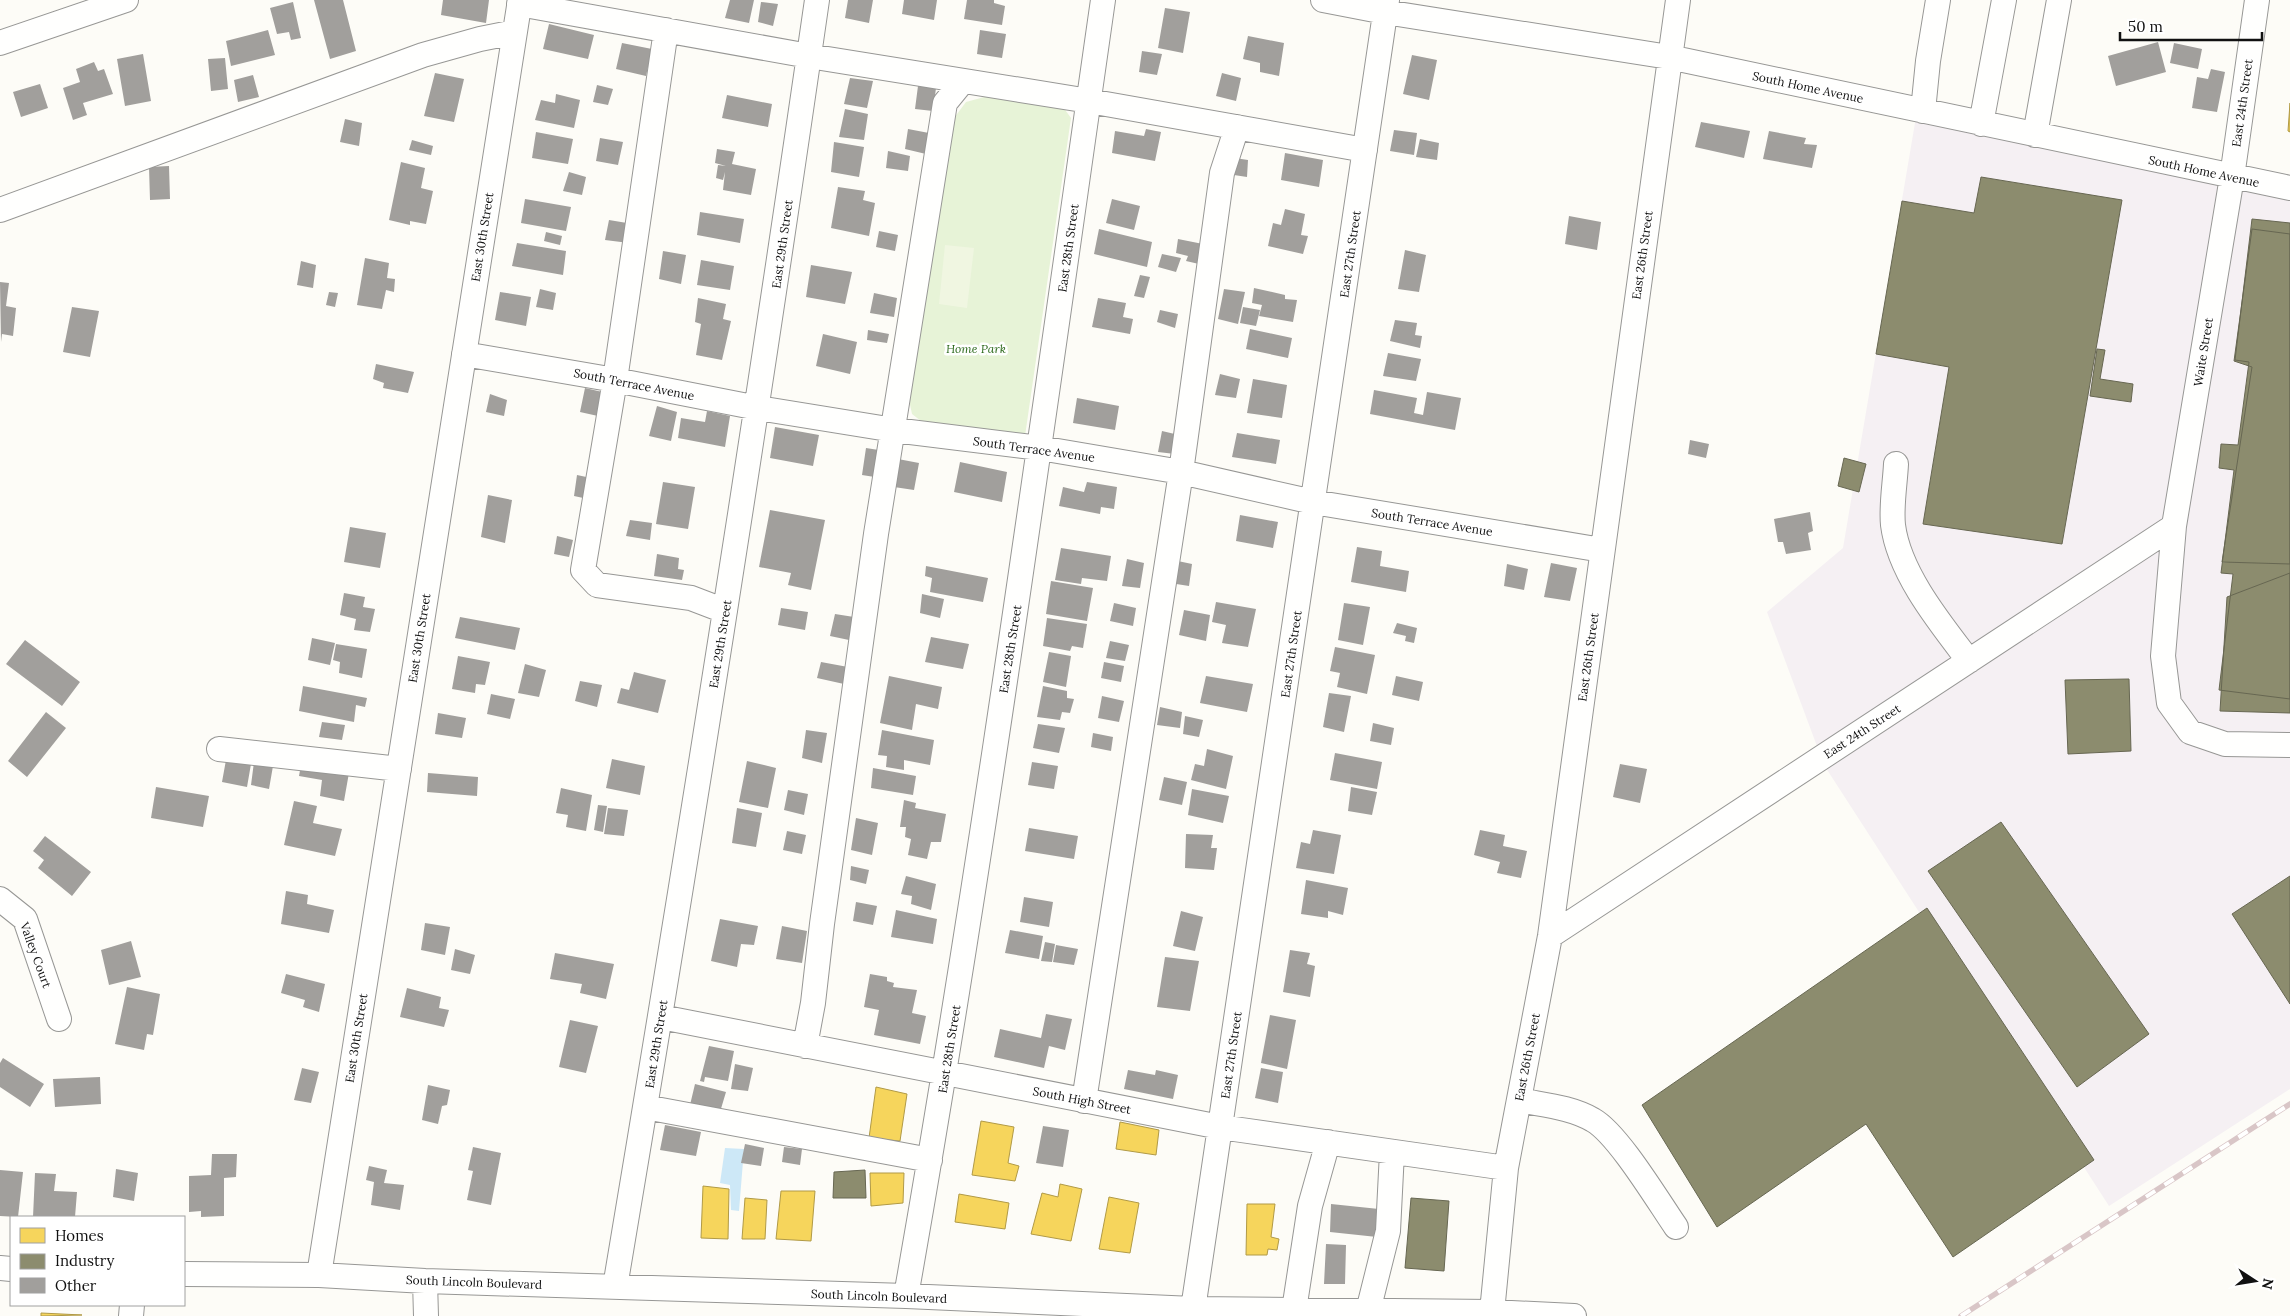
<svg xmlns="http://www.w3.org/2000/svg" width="2290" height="1316" font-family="Lora,serif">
  <rect width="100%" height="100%" fill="#fdfcf7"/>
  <!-- industrial -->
  <path fill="#f5f0f3" d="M1916,117L2290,195V1089L2109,1206L1824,765L1767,612L1843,548Z"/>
  <!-- green -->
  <path fill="#e7f3d7" d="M988,96L1063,107L1071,118L1025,436L921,421L912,414L909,400L951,122L966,102Z"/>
  <!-- pitch -->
  <path fill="#f0f6e1" d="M945,245L974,248L967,308L939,304Z"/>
  <!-- water -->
  <path fill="#cde8f7" d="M725,1148L744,1149L739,1211L731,1210L730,1185L720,1183Z"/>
  <!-- homes -->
  <path fill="#f6d55c" stroke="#b19a46" d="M2290,103V132L2288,131Z
    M876,1087L907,1094L900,1141L869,1138Z
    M981,1121L1014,1127L1008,1163L1019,1166L1015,1181L972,1175Z
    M1120,1122L1159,1130L1156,1155L1116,1149Z
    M870,1173H904L903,1203L871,1206Z
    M1060,1184L1082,1189L1071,1241L1031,1234L1042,1193L1058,1197Z
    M703,1186L729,1189L728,1239L701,1238Z
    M781,1191H815L811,1241L776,1239Z
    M959,1194L1009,1203L1005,1229L955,1222Z
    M1109,1197L1139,1203L1130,1253L1099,1249Z
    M745,1198L767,1200L765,1239H742Z
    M1247,1204H1275L1271,1237L1279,1239L1277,1250L1268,1249L1267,1255H1246Z
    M41,1313L82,1315L41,1316Z"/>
  <!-- industry -->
  <path fill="#8c8c6e" stroke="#676752" d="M1981,177L2122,200L2062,544L1923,524L1949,367L1876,354L1902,201L1974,213Z
    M2252,219L2290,223V699L2219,690L2233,574L2221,573L2234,470L2219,468L2221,444L2238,445L2249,362L2235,360Z
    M2252,229L2290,234V564L2222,562L2252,367L2234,361Z
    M2097,349L2105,350L2100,379L2133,384L2131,402L2090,396Z
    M1844,458L1866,464L1859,492L1838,486Z
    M2290,573V713L2220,711L2227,597Z
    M2129,679L2131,751L2068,754L2065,680Z
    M2001,822L2149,1034L2077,1087L1928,871Z
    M2290,876V1004L2232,914Z
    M1927,908L2094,1160L1953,1257L1866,1124L1717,1227L1642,1105Z
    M865,1170L866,1198H833L834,1172Z
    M1411,1198L1449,1201L1444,1271L1405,1268Z"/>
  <!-- building -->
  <path fill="#a19f9c" d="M314,0H343L356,51L330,59Z
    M443,0H489L486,23L441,15Z
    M730,0H754L749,23L725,18Z
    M848,0H873L869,23L845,18Z
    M904,0H937L934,20L902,14Z
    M967,0H994V3L1005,6L1002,25L964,19Z
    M293,2L301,38L291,40L289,32L277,34L270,8Z
    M761,2L778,4L773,26L758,22Z
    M1165,8L1190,12L1183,53L1158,48Z
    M549,24L594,35L588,59L543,49Z
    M268,30L275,55L231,66L226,41Z
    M980,30L1006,34L1002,58L977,54Z
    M1248,36L1284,43L1279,76L1260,72V63L1243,59Z
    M2158,42L2166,72L2116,86L2108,56Z
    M622,43L652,49L646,76L616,69Z
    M2174,43L2202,49L2198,69L2170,63Z
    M1142,51L1162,54L1157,75L1139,72Z
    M143,54L151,101L125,106L117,59Z
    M1412,55L1437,60L1429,100L1403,94Z
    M225,58L228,89L211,91L208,59Z
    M94,62L98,71L104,69L113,94L83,103L87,115L73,120L63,88L80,82L76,69Z
    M2211,69L2225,72L2217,112L2192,108L2197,77L2208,79Z
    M435,73L464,79L454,122L424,116Z
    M1222,73L1241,78L1236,101L1216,96Z
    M253,75L259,97L238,102L234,80Z
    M850,78L873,81L867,108L844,104Z
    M40,84L48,108L21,117L13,92Z
    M597,85L613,89L608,105L593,102Z
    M918,86L936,88L933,111L915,109Z
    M556,94L580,100L574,128L535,120L541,100L555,103Z
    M727,95L772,104L768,127L722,118Z
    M845,109L868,114L864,140L839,137Z
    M345,119L362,123L359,146L340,142Z
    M1701,122L1750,131L1744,158L1695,147Z
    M908,129L929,133L926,154L905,149Z
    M1146,129L1161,132L1155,161L1112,153L1115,131L1144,136Z
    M1394,130L1417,133L1414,155L1390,151Z
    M1769,131L1806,138L1804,144L1817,145L1812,168L1763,159Z
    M536,132L573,139L568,164L532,158Z
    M600,138L623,142L618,165L596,161Z
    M1420,139L1439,143L1437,160L1416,157Z
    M412,140L433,146L431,155L409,150Z
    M834,142L864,147L859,177L831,172Z
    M717,149L735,152L732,164L756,169L751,195L723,190L725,172L723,180L716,178L718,165L726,166L715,163Z
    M888,151L910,156L908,171L886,168Z
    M1285,153L1323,160L1319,187L1281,180Z
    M1235,158L1248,160L1247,177L1234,175Z
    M401,162L425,168L421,188L433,191L426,224L410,221V225L389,220Z
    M169,166L170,199L150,200L149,167Z
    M569,172L586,177L582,195L563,191Z
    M838,187L865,191L863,200L875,203L869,236L831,228Z
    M525,199L571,207L566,231L521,223Z
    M1112,199L1140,206L1134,230L1106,223Z
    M1285,209L1305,214L1301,235L1308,236L1303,254L1268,246L1273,223L1281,225Z
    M700,212L744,219L740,243L697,235Z
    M1569,216L1601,222L1597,250L1565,244Z
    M609,220L633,224L629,243L605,240Z
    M1099,229L1152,242L1147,267L1094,254Z
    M879,231L898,235L895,251L876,247Z
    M546,232L562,236L560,245L544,241Z
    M1178,239L1203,244L1199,264L1186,261L1188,256L1176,253Z
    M517,243L566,251L563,275L512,266Z
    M1405,250L1426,255L1419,292L1398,289Z
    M663,251L686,255L681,284L659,279Z
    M1162,254L1181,258L1176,272L1158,267Z
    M365,258L389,263L387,278L395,279L394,292L386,290L382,309L357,305Z
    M701,260L734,266L730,290L697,285Z
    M301,261L316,265L313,288L297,285Z
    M811,265L852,272L845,304L806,297Z
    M1140,275L1150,277L1144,298L1134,296Z
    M0,282L9,283L6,306L16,308L13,336L2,334L1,342Z
    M1254,288L1285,295V299L1297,300L1293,322L1259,316L1262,305L1252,303Z
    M540,289L556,293L553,310L536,307Z
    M1224,289L1245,292L1238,324L1218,319Z
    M329,292L338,293L335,307L326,305Z
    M500,292L531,297L526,326L495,320Z
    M874,293L897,298L894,317L870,313Z
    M698,298L726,304L723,319L731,321L722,360L696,355L701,324L695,322Z
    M1098,298L1126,303L1123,317L1133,319L1130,334L1092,327Z
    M72,307L99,311L90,357L63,352Z
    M1243,307L1260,310L1256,326L1240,323Z
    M1160,310L1178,314L1175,328L1157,322Z
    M1395,320L1417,323L1415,335L1422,336L1420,348L1390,341Z
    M1250,329L1292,338L1288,358L1246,349Z
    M868,330L889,334L887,343L867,340Z
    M823,334L857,342L850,374L816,366Z
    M1388,353L1421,359L1416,381L1383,376Z
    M376,364L414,372L408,393L383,388L384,383L373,379Z
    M1220,374L1240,379L1236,398L1215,395Z
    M1253,379L1287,385L1282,418L1247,413Z
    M585,388L611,394L607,418L580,412Z
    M1374,390L1417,398L1414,413L1423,415L1427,392L1461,398L1455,430L1370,414Z
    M490,394L507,400L504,416L486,412Z
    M1077,398L1119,406L1115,430L1073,423Z
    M657,406L677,412L671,441L649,436Z
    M707,411L730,416L725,447L678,438L681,418L705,422Z
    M775,427L819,435L813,466L770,458Z
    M1162,431L1179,435L1175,454L1158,452Z
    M1237,433L1280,440L1276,464L1232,457Z
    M1690,440L1709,444L1706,458L1688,454Z
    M866,448L885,451L881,478L862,475Z
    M898,459L919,463L914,490L894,487Z
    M960,462L1007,472L1002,502L954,492Z
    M577,475L591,478L588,499L574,496Z
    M663,482L695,487L688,529L656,524Z
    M1087,482L1117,487L1114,509L1101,507L1100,514L1059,506L1063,487L1084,492Z
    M488,495L512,500L505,543L481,537Z
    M770,510L825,520L811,590L788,585L791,573L759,567Z
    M1810,512L1813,531L1808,533L1811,550L1786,554L1783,542H1778L1774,519Z
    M1240,515L1278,522L1273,548L1236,541Z
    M630,520L652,523L650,540L626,536Z
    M350,527L386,533L380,568L344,562Z
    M557,536L573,540L569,557L554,554Z
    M1357,547L1382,551L1380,566L1409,571L1406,592L1351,582Z
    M1061,548L1111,556L1107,581L1082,578L1081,584L1055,580Z
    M657,554L679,558L678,569L684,570L682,580L654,576Z
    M1127,559L1144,563L1140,588L1122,586Z
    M1173,560L1192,564L1189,586L1170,583Z
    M1551,563L1577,568L1570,601L1544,597Z
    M1507,564L1528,569L1524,590L1504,586Z
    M926,566L988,578L983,602L930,592L932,578L925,576Z
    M1051,581L1093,588L1087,621L1046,614Z
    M344,593L365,597L363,607L375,609L370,632L354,630L356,619L340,615Z
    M922,594L944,599L940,618L920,613Z
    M1216,602L1256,609L1248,647L1222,643L1226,625L1212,622Z
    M1114,603L1136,608L1133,626L1110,621Z
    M1344,603L1370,607L1363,645L1338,640Z
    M781,608L808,612L805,630L778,625Z
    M1184,610L1210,615L1206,641L1179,635Z
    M835,614L854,617L849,640L830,636Z
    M460,617L520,628L515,650L455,638Z
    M1047,618L1087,624L1083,648L1072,646L1070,651L1043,646Z
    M1397,623L1417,628L1414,643L1405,641L1406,636L1393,633Z
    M931,637L969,644L963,669L925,662Z
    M312,638L335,643L330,665L308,660Z
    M25,640L80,682L62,706L6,664Z
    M1110,641L1129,645L1125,661L1106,658Z
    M336,644L367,649L362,678L339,673L340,662L333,660Z
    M1335,647L1375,655L1367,694L1337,687L1340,673L1330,671Z
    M1049,652L1071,656L1066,687L1043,682Z
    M458,656L490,662L485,685L476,684L475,693L452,689Z
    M821,662L848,667L844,684L817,678Z
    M1104,662L1124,666L1121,682L1101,678Z
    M525,664L546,670L539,697L518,693Z
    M634,672L666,680L658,713L617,703L621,688L629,690Z
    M889,676L942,687L938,709L916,704L912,730L880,723Z
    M1206,676L1253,684L1247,712L1200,703Z
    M1396,676L1423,682L1419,701L1392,695Z
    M580,681L602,685L597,707L575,701Z
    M303,686L367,698L365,707L356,705L354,722L299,711Z
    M1043,686L1067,691V698L1074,699L1070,713L1062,712L1060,720L1037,717Z
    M1329,693L1351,696L1344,732L1323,727Z
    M491,694L515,699L510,719L487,714Z
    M1102,696L1124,701L1119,722L1098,718Z
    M1160,707L1182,712L1180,728L1157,725Z
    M46,712L66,728L27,777L8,761Z
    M438,713L466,718L462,738L435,734Z
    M1185,716L1203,720L1199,737L1183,734Z
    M322,722L345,725L342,740L319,737Z
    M1373,723L1394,728L1391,745L1370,741Z
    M1038,724L1065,728L1059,753L1033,748Z
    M806,730L827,733L822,763L802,758Z
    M882,730L934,740L930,765L904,760V770L886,767L887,756L878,755Z
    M1093,733L1113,737L1111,751L1091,747Z
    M1207,749L1233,756L1226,789L1191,780L1195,764L1204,766Z
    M1335,753L1382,762L1377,789L1330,780Z
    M302,759L350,767L344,801L320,796L322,780L299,776Z
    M612,759L645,766L640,795L606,788Z
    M226,760L251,764L247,787L222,782Z
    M747,761L776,768L768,808L739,802Z
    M254,762L273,766L269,789L251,785Z
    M1032,762L1058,766L1054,789L1028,785Z
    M1620,764L1647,769L1640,803L1613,797Z
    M873,768L916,776L913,795L871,788Z
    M428,773L478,777L477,796L427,792Z
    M1164,777L1187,782L1182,805L1159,800Z
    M156,787L209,796L203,827L151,818Z
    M1351,787L1377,792L1372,815L1348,811Z
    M561,788L592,795L586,831L566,827L568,815L556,813Z
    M1192,789L1229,796L1223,823L1188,815Z
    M788,790L808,794L804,815L784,810Z
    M904,800L916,803L915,808L946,814L941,842H931L927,859L908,855L911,839L905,837L906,827H900Z
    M294,801L317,806L313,823L342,829L335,856L284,845Z
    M598,805L607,806L603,832L594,830Z
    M608,808L628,810L624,836L604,834Z
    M737,808L762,813L756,847L732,843Z
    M856,818L878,823L872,855L851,850Z
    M1029,828L1078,836L1074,859L1025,851Z
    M1313,830L1341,835L1334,874L1296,868L1301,842L1310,844Z
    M1480,830L1505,835L1503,846L1527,851L1521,878L1497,873L1500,862L1474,855Z
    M787,831L806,835L802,854L783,850Z
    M1186,834L1213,835L1211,848H1217L1214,870L1185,868Z
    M45,836L91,872L72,896L38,868L44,860L33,851Z
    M851,866L869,870L866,884L850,880Z
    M906,876L936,884L931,910L911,904L912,896L901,894Z
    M1306,880L1348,888L1343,915L1328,911V918L1301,914Z
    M286,891L308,895L307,904L334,910L329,933L281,924Z
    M1024,897L1053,902L1049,927L1020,922Z
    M856,902L877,906L873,925L853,921Z
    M896,910L937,919L933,944L891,937Z
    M1181,911L1203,917L1195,951L1173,946Z
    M720,919L758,926L754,945L741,944L737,967L711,961Z
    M425,923L450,927L445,955L421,950Z
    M782,926L807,931L802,963L776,959Z
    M1010,930L1043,936L1039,959L1005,953Z
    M131,941L141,977L109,985L101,950Z
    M1045,942L1055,944L1052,962L1041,961Z
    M1056,945L1078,949L1074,965L1053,962Z
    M455,949L475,955L470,974L451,970Z
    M1290,950L1310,953L1307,964L1315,966L1310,997L1283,992Z
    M555,953L614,964L606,999L580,993L582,984L550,979Z
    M1165,957L1199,961L1190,1011L1157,1007Z
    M286,974L325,984L319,1012L303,1007L305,1000L281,993Z
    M870,974L887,977V981L894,983L893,987L917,990L912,1013L926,1016L920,1044L874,1035L879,1010L864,1007Z
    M127,987L160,994L153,1035L147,1034L144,1050L115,1044Z
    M407,988L441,997L439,1008L449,1010L444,1027L400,1017Z
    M1046,1014L1072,1019L1065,1050L1049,1046L1044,1068L994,1057L1000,1029L1041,1038Z
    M1270,1015L1296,1020L1287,1069L1261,1063Z
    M570,1020L598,1026L586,1073L559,1067Z
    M709,1046L734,1051L728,1081L705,1077L704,1082L700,1081Z
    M3,1058L44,1084L30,1107L0,1087V1063Z
    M735,1064L753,1068L748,1091L731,1089Z
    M302,1068L319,1072L311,1103L294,1100Z
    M1261,1068L1283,1072L1278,1103L1255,1098Z
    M1128,1070L1155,1075L1156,1070L1178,1075L1173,1099L1124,1089Z
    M100,1077L101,1104L55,1107L53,1079Z
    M695,1084L726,1092L720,1112L690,1105Z
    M428,1085L450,1090L447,1105L442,1106L438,1124L422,1120Z
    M665,1125L701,1132L696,1156L660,1150Z
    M1043,1126L1069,1130L1063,1167L1036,1163Z
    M745,1144L764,1148L761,1166L741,1163Z
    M473,1147L501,1153L491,1205L467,1200L473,1171L468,1170Z
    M784,1147L802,1149L800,1165L782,1162Z
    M212,1154H237L236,1177L224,1178V1216L201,1217V1211L189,1212V1176L211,1175Z
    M369,1166L387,1170L384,1183L404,1185L400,1210L371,1205L374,1182L366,1180Z
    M116,1169L138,1173L134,1201L113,1197Z
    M0,1170L23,1172L18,1217L0,1216Z
    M35,1173L56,1174L54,1191L77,1192L75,1217H33Z
    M1331,1204L1379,1209L1377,1237L1330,1232Z
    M1326,1244L1346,1245L1345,1284H1324Z"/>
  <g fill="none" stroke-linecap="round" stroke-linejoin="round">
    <!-- minor casing -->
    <g stroke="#979795" stroke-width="26">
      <path id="minor" d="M1323,0L1385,12L1669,57L2290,188
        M2257,0L2232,177L2174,526L2163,656L2169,703L2190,732L2225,744L2290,745
        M519,4L809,56L1089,101L1365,150
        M666,30L615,380L583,570L597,585L691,598L725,611
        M0,43L126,0
        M1923,111L1928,61L1938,0
        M1981,124L2004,0
        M2035,135L2059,0
        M0,210L423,55L480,39L515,32
        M464,354L615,380L758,408L894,430L1040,448L1181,472L1313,502L1602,550
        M1896,464C1895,484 1891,506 1893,525C1899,573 1940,623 1969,661
        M219,749L399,769
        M0,899L25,919L59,1019
        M1550,936L2174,526
        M661,1017L1220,1127L1506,1168
        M805,1046L813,1003L822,924L876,534L945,103L963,81
        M1519,1100C1543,1105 1571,1107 1593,1120C1618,1134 1658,1201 1676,1227
        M1084,1101L1181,472L1222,173L1237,127
        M645,1107L930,1160
        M0,1268L11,1269
        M184,1274L319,1275L425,1281L906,1296L1193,1309L1492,1312L1574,1316
        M319,1275L520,0
        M425,1281L426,1316
        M615,1287C687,859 755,430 817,0
        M906,1296C982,866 1041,433 1103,0
        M1193,1309L1387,0
        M1294,1310L1310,1206L1328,1142
        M1368,1311L1388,1231L1392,1152
        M1492,1312L1506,1168L1550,936L1678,0
        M131,1316L132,1305"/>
    </g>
    <!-- minor -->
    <use href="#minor" stroke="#fffffe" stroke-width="24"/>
    <!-- rail casing -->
    <g stroke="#d9c6c7" stroke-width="5.5">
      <path id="rail" d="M1961,1316L2290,1104"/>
    </g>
    <!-- rail -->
    <use href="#rail" stroke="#fff" stroke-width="4" stroke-dasharray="11" stroke-linecap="butt"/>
  </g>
  <g text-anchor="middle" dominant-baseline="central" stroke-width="5" stroke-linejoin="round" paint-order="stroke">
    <!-- street labels -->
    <g font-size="12" fill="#111" stroke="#fff">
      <text transform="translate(1808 87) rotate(12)">South Home Avenue</text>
      <text transform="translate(2242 103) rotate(-82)">East 24th Street</text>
      <text transform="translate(2204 171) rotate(12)">South Home Avenue</text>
      <text transform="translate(482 237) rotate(-81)">East 30th Street</text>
      <text transform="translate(782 244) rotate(-82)">East 29th Street</text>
      <text transform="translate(1068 248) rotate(-82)">East 28th Street</text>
      <text transform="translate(1350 254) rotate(-82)">East 27th Street</text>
      <text transform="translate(1642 255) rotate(-82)">East 26th Street</text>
      <text transform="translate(2203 352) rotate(-81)">Waite Street</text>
      <text transform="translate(634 384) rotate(11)">South Terrace Avenue</text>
      <text transform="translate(1034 449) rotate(8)">South Terrace Avenue</text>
      <text transform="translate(1432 522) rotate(9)">South Terrace Avenue</text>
      <text transform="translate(419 638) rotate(-81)">East 30th Street</text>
      <text transform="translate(720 644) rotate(-81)">East 29th Street</text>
      <text transform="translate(1010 649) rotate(-81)">East 28th Street</text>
      <text transform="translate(1291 654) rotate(-82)">East 27th Street</text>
      <text transform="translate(1588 657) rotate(-82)">East 26th Street</text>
      <text transform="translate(1862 731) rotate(-33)">East 24th Street</text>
      <text transform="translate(36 955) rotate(70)">Valley Court</text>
      <text transform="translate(356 1038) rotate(-81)">East 30th Street</text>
      <text transform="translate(656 1044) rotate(-81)">East 29th Street</text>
      <text transform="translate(949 1049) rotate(-81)">East 28th Street</text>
      <text transform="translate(1231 1055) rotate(-82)">East 27th Street</text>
      <text transform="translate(1527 1057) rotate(-79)">East 26th Street</text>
      <text transform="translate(1082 1100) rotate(11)">South High Street</text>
      <text transform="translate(474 1282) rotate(2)">South Lincoln Boulevard</text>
      <text transform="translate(879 1296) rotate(2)">South Lincoln Boulevard</text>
    </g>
    <!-- park labels -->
    <g font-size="12" font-style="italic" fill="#2f6b1f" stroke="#fff">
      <text x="976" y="348">Home Park</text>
    </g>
  </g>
  <!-- legend -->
  <rect x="10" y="1216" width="175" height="90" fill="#ffffff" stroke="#a0a0a0"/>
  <rect x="20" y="1228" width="25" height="15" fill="#f6d55c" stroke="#a0a0a0"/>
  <text x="55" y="1241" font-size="15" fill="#111111">Homes</text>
  <rect x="20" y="1254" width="25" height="15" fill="#8c8c6e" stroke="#a0a0a0"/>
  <text x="55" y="1266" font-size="15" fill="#111111">Industry</text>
  <rect x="20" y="1278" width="25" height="15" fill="#a19f9c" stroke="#a0a0a0"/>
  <text x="55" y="1291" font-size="15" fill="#111111">Other</text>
  <!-- north arrow -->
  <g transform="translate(2255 1281) rotate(102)" stroke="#ffffff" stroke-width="4" paint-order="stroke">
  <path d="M0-4L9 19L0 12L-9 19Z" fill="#111111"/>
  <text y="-8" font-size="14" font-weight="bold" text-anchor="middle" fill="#111111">N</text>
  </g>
  <!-- scale -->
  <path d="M2120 32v8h142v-8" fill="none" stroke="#111111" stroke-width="2.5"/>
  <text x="2128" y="32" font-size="15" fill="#111111" stroke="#ffffff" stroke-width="4" paint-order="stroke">50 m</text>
</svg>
